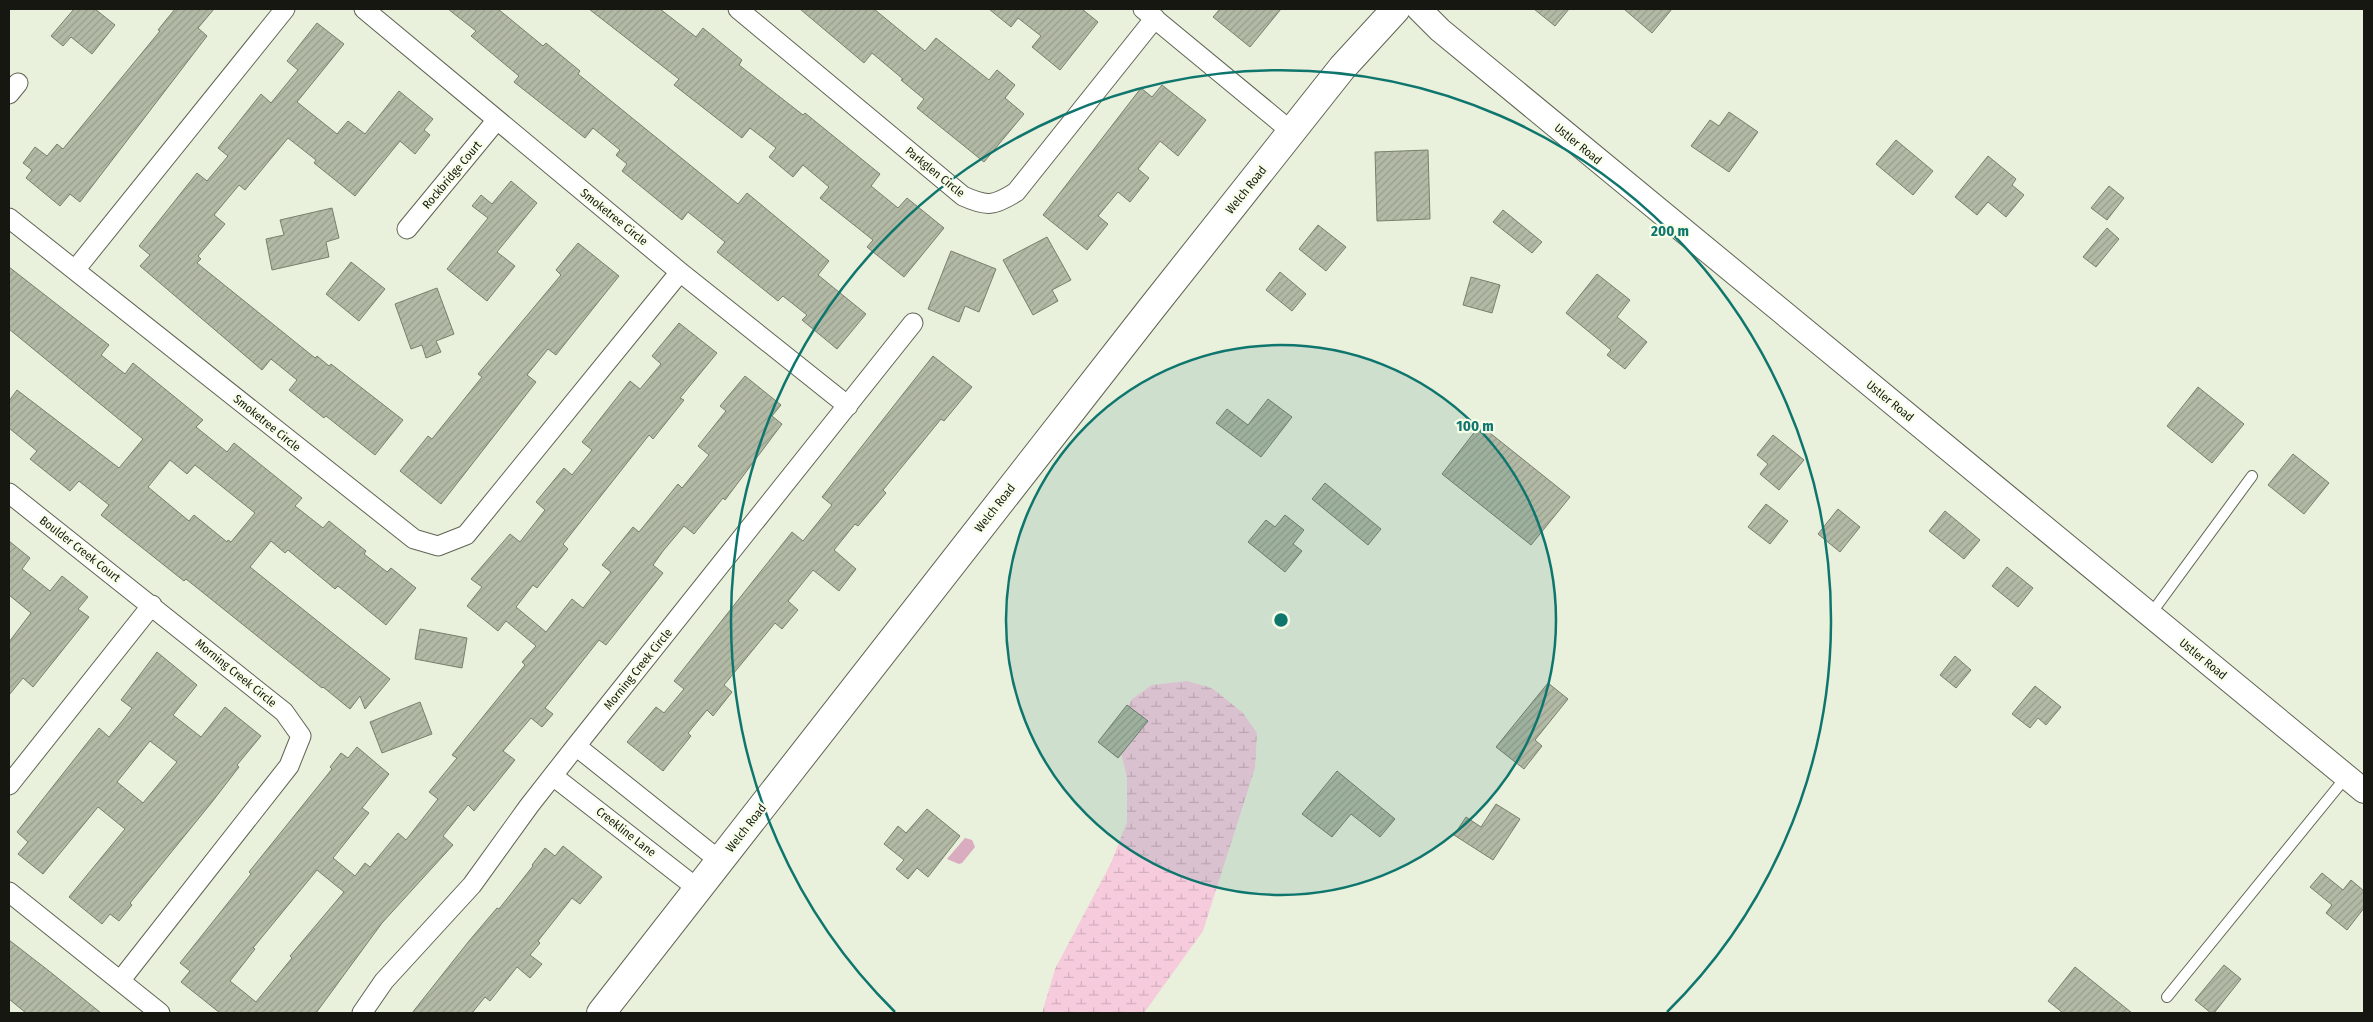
<svg xmlns="http://www.w3.org/2000/svg" width="2373" height="1022" font-family="'Fira Sans Condensed',sans-serif">
  <defs>
    <pattern id="wetland-marsh" width="20" height="14" patternUnits="userSpaceOnUse" patternTransform="scale(1.25)"><rect width="20" height="14" fill="#f6ccdd"/><path d="M1 5h8M5 5V1M11 12h8M15 12V8" fill="none" stroke="#d2aebd"/></pattern>
    <pattern id="building-hatch" width="6" height="6" patternUnits="userSpaceOnUse" patternTransform="scale(1.25)"><rect width="6" height="6" fill="#b2b9a5"/><path d="M-1 1l2-2M0 6l6-6M5 7l2-2" fill="none" stroke="#989e8d"/></pattern>
  </defs>
  <rect width="100%" height="100%" fill="#e9f0db"/>
  <!-- wetland -->
  <path fill="url(#wetland-marsh)" d="M1187,681L1212,688L1243,713L1257,733L1255,768L1203,931L1144,1013H1042L1055,969L1111,863L1127,822V777L1115,730L1132,699L1152,685Z"/>
  <!-- water -->
  <path fill="#d9acbf" d="M965,838L972,840L975,847L962,863L959,864L947,859Z"/>
  <!-- building -->
  <path fill="url(#building-hatch)" stroke="#787f6c" fill-rule="evenodd" d="M74,9H95L115,25L92,54L71,37L63,46L51,36Z
    M175,9H214L198,28L207,36L80,202L70,194L60,206L26,178L32,170L23,163L35,147L47,156L57,144L63,149L160,31L158,30Z
    M448,9H498L543,46L546,43L580,71L578,74L738,204L747,193L829,261L818,275L866,314L837,349L802,320L807,315L783,296L778,301L717,252L725,242L688,212L682,220L622,171L627,164L616,155L620,150L593,128L585,138L514,82L519,76L471,36L476,31Z
    M589,9H660L696,37L703,28L742,60L739,65L803,115L805,113L880,174L871,186L898,208L907,198L944,228L904,277L867,247L873,240L820,198L829,187L803,165L793,177L769,157L776,148L750,128L742,138L674,85L679,79Z
    M800,9H874L925,51L936,38L989,80L997,70L1015,85L1005,98L1024,114L984,162L917,108L924,99L901,80L903,79L872,53L864,63Z
    M989,9H1082L1098,22L1060,70L1032,47L1041,36L1018,18L1011,27Z
    M1220,9H1281L1250,47L1213,17Z
    M1534,9H1569L1555,26Z
    M1624,9H1672L1652,33Z
    M317,23L344,44L297,102L337,134L348,121L365,134L399,91L433,119L424,130L430,135L415,154L400,141L355,196L314,163L316,160L288,138L245,190L239,185L214,215L225,224L198,256L201,259L197,263L315,358L317,356L329,366L331,364L403,420L375,455L326,416L324,418L289,390L297,380L271,359L262,370L140,266L150,255L139,246L197,173L207,181L228,156L218,148L261,94L271,103L298,70L287,61Z
    M1162,85L1206,120L1178,156L1160,141L1138,169L1149,178L1130,202L1118,192L1098,216L1108,224L1087,250L1043,215L1141,88L1152,97Z
    M1729,112L1758,132L1729,172L1691,146L1710,120L1719,126Z
    M1896,140L1933,171L1913,195L1876,164Z
    M1428,150L1430,219L1377,221L1375,152Z
    M1988,156L2016,179L2012,185L2024,195L2006,217L1988,202L1977,215L1955,197Z
    M511,181L537,203L497,252L515,266L487,301L447,269L488,218L472,206L481,195L492,204Z
    M2109,186L2124,198L2107,220L2091,208Z
    M332,208L339,238L326,242L329,257L272,270L266,239L284,235L280,220Z
    M1503,210L1542,242L1532,253L1493,222Z
    M1318,225L1346,247L1326,271L1299,249Z
    M2107,228L2119,239L2096,267L2083,257Z
    M1047,237L1071,280L1052,290L1058,301L1033,315L1003,260Z
    M578,243L619,276L556,355L548,349L527,375L536,382L441,504L400,471L428,436L432,439L482,377L478,374L561,275L556,270Z
    M951,251L996,269L979,312L965,306L959,322L928,309Z
    M351,262L385,289L359,321L326,294Z
    M9,267L109,345L101,355L125,374L133,363L203,420L196,427L227,452L234,443L302,498L295,506L323,528L329,521L366,551L364,554L387,572L391,568L416,588L386,625L338,586L335,589L288,550L285,553L271,541L250,567L390,679L365,709L360,696L350,709L323,687L322,688L186,579L184,581L116,527L101,515L109,505L79,481L70,491L30,459L37,451L9,428V401L17,390L119,468L143,439L9,329ZM170,460L187,474L195,465L255,513L231,542L228,540L227,542L194,515L189,521L148,487Z
    M1280,272L1306,294L1292,311L1266,290Z
    M1597,274L1630,300L1617,317L1647,342L1625,369L1607,355L1611,350L1566,313Z
    M1471,277L1500,285L1492,313L1463,305Z
    M437,288L454,334L436,341L441,352L426,358L422,345L411,349L395,304Z
    M679,323L717,353L680,398L684,400L653,439L649,435L563,544L568,549L537,588L533,585L516,607L546,632L572,599L583,608L611,572L602,565L633,527L639,532L678,484L682,488L709,455L698,446L726,411L720,406L745,376L781,405L772,416L782,424L725,500L723,498L694,534L684,526L663,551L653,565L663,573L606,645L599,640L545,708L553,714L542,727L531,718L503,751L515,760L474,811L468,805L443,836L453,845L382,923L316,1013H220L181,982L190,971L180,963L251,874L249,872L332,769L330,767L341,753L348,758L357,747L389,774L362,808L369,813L333,858L355,876L365,863L370,867L398,833L406,840L438,799L429,792L457,758L452,755L525,665L522,662L536,646L506,621L498,631L467,606L482,587L471,579L510,534L520,542L545,510L536,502L564,468L572,475L592,450L582,442L630,381L640,389L661,364L652,356ZM317,870L344,892L290,956L292,958L256,1002L230,981L255,949L253,948Z
    M933,356L972,387L944,421L941,419L883,490L886,493L858,526L855,524L834,550L856,569L839,591L813,570L788,601L798,610L782,629L775,623L724,685L732,692L713,716L707,710L688,733L691,736L663,771L627,742L656,707L664,713L684,689L674,681L792,532L803,541L832,505L822,497Z
    M2198,387L2244,424L2212,463L2167,426Z
    M1268,399L1292,417L1261,457L1216,423L1227,409L1248,425Z
    M1480,425L1570,497L1531,545L1442,474Z
    M1773,435L1804,460L1779,490L1760,474L1768,464L1757,455Z
    M2293,454L2329,483L2304,514L2268,485Z
    M1325,483L1381,529L1368,545L1312,499Z
    M1766,504L1788,521L1770,544L1748,527Z
    M1838,509L1860,527L1840,552L1818,534Z
    M1945,511L1980,540L1964,559L1929,531Z
    M1285,515L1304,530L1293,544L1302,551L1285,572L1248,542L1266,520L1275,527Z
    M9,541L30,558L22,569L50,591L62,576L88,597L78,609L89,617L33,687L23,678L9,695V642L31,613L9,595Z
    M2007,567L2033,588L2018,607L1992,586Z
    M420,629L467,638L462,668L415,659Z
    M157,652L197,685L173,715L201,737L225,707L261,736L237,765L239,767L212,802L130,903L132,905L119,921L110,914L102,924L69,897L125,829L98,807L43,874L18,854L28,842L17,832L99,728L109,737L123,720L132,708L121,700ZM150,741L177,762L143,803L117,782Z
    M1955,656L1971,670L1956,688L1940,675Z
    M1548,683L1568,699L1535,740L1542,746L1524,769L1496,747Z
    M2035,686L2061,707L2046,725L2038,718L2030,728L2012,714Z
    M420,702L432,734L382,753L370,722Z
    M1127,705L1148,721L1118,758L1098,742Z
    M1337,771L1395,819L1380,837L1351,814L1332,837L1302,814Z
    M1496,804L1520,819L1493,860L1454,835L1466,817L1481,827Z
    M927,809L960,836L928,877L917,868L908,879L896,869L904,860L884,844L898,826L906,833Z
    M563,846L602,877L580,904L572,898L538,941L540,943L530,955L542,964L530,978L517,967L490,1001L485,997L472,1013H412L469,941L497,908L499,909L533,866L532,865L545,848L555,856Z
    M2322,873L2343,890L2351,880L2364,891V908L2347,930L2326,913L2332,905L2310,887Z
    M9,940L49,971L101,1013H26L9,999Z
    M2224,965L2241,979L2214,1013H2211L2195,1000Z
    M2075,967L2132,1013H2063L2048,1001Z"/>
  <g fill="none" stroke-linecap="round" stroke-linejoin="round">
    <!-- service casing -->
    <g stroke="#5f6553" stroke-width="12">
      <path id="service" d="M2150,615L2252,476
        M2167,997L2346,777"/>
    </g>
    <!-- minor casing -->
    <g stroke="#5f6553" stroke-width="21">
      <path id="minor" d="M364,9L680,272L848,406
        M738,9L963,196C987,207 994,206 1016,192L1155,18
        M1143,9L1292,132
        M9,94L18,83
        M9,218L414,539L438,546L466,535L680,272
        M407,229L496,121
        M75,270L285,9
        M9,493L284,712L301,736L289,766L120,981
        M576,746L720,861
        M553,776L698,889
        M9,785L152,605
        M9,892L160,1013
        M362,1013L384,981L472,885L529,806L576,746L913,323"/>
    </g>
    <!-- tertiary casing -->
    <g stroke="#5f6553" stroke-width="26">
      <path id="tertiary" d="M1419,9L1440,30L2364,791"/>
    </g>
    <!-- secondary casing -->
    <g stroke="#5f6553" stroke-width="30">
      <path id="secondary" d="M601,1013L1151,309L1342,68L1396,9"/>
    </g>
    <!-- service -->
    <use href="#service" stroke="#fff" stroke-width="10"/>
    <!-- minor -->
    <use href="#minor" stroke="#fff" stroke-width="19"/>
    <!-- tertiary -->
    <use href="#tertiary" stroke="#fff" stroke-width="24"/>
    <!-- secondary -->
    <use href="#secondary" stroke="#fff" stroke-width="28"/>
  </g>
  <!-- distance rings -->
  <circle cx="1281" cy="620" r="275" fill="#0f766e" fill-opacity=".12"/>
  <g fill="none" stroke="#0f766e" stroke-width="2.5">
    <circle cx="1281" cy="620" r="275"/>
    <path d="M895 1012A550 550 0 1 1 1667 1012"/>
  </g>
  <g text-anchor="middle" dominant-baseline="central" stroke-width="4.5" stroke-linejoin="round" paint-order="stroke">
    <!-- street labels -->
    <g font-size="12" fill="#151710" stroke="#f6fee8">
      <text transform="translate(1578 144) rotate(39)">Ustler Road</text>
      <text transform="translate(935 172) rotate(39)">Parkglen Circle</text>
      <text transform="translate(452 175) rotate(-50)">Rockbridge Court</text>
      <text transform="translate(1246 190) rotate(-51)">Welch Road</text>
      <text transform="translate(614 217) rotate(39)">Smoketree Circle</text>
      <text transform="translate(1890 401) rotate(39)">Ustler Road</text>
      <text transform="translate(267 423) rotate(39)">Smoketree Circle</text>
      <text transform="translate(995 508) rotate(-52)">Welch Road</text>
      <text transform="translate(80 549) rotate(38)">Boulder Creek Court</text>
      <text transform="translate(2203 659) rotate(39)">Ustler Road</text>
      <text transform="translate(638 669) rotate(-51)">Morning Creek Circle</text>
      <text transform="translate(236 673) rotate(39)">Morning Creek Circle</text>
      <text transform="translate(746 828) rotate(-52)">Welch Road</text>
      <text transform="translate(626 832) rotate(38)">Creekline Lane</text>
    </g>
  </g>
  <circle cx="1281" cy="620" r="8" fill="#0f766e" stroke="#f6fee8" stroke-width="2.5"/>
  <g font-size="15" text-anchor="middle" font-weight="bold" fill="#0f766e" stroke="#f6fee8" stroke-width="4.5" stroke-linejoin="round" paint-order="stroke">
    <text x="1670" y="236">200 m</text>
    <text x="1475" y="431">100 m</text>
  </g>
  <!-- border -->
  <rect width="2373" height="1022" fill="none" stroke="#151710" stroke-width="20"/>
</svg>
